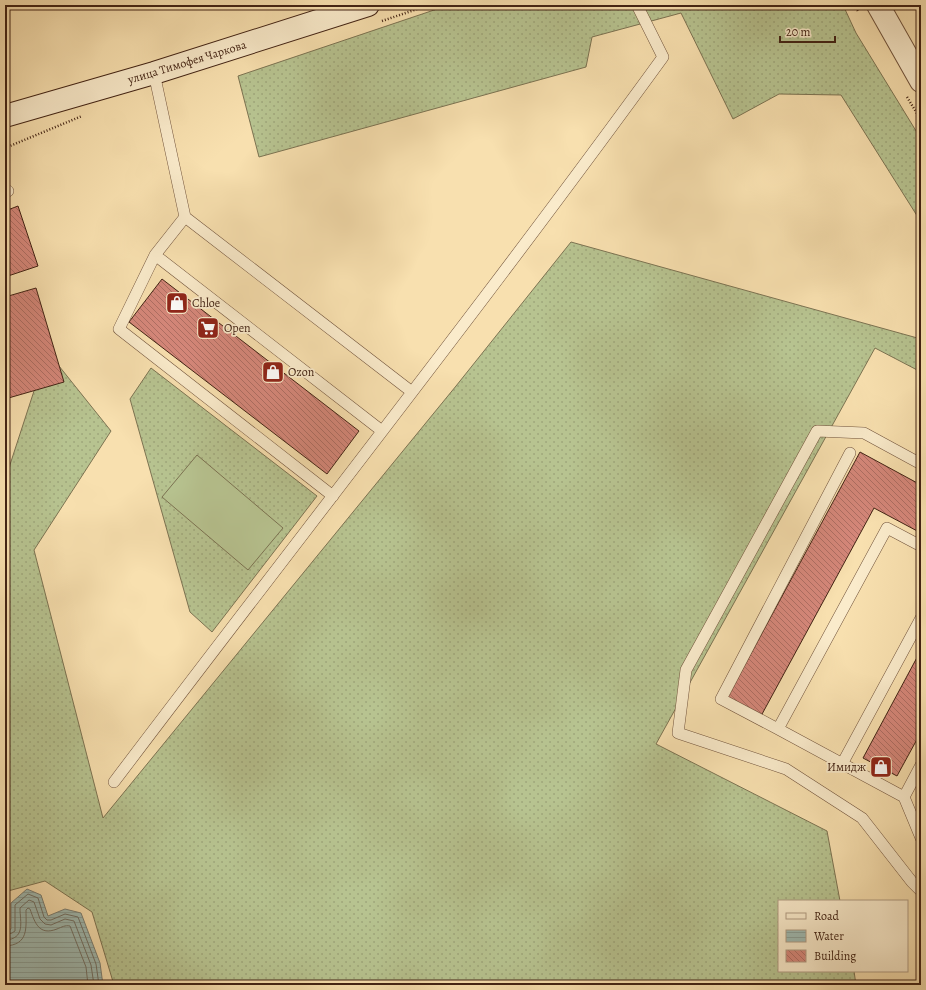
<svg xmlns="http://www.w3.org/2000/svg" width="926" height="990" font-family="Alegreya,serif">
  <defs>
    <pattern id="grass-dots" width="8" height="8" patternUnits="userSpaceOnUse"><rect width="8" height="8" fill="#b7c390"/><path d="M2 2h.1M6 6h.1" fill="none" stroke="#9fa77b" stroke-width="1.8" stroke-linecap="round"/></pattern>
    <pattern id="water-rules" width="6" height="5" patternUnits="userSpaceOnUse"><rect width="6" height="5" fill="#9fbbb3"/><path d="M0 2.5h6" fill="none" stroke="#8aa099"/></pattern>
    <pattern id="building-back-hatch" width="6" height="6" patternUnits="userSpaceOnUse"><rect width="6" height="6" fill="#d5877a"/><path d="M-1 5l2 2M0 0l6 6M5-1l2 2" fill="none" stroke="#ae6e63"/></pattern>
  </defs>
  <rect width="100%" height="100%" fill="#f8e0af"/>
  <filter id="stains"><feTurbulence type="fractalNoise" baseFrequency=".005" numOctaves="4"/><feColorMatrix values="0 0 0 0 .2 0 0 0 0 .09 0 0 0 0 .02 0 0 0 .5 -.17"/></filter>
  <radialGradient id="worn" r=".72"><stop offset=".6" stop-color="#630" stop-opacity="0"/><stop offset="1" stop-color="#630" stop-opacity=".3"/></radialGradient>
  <!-- grass -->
  <path fill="url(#grass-dots)" stroke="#7c7352" d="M449,5H843L856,33L921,139V222L841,95L779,94L733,119L681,13L592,37L586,67L259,157L238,76Z
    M571,242L921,339V372L875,348L656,744L827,831L840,901H779V971H854L856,985H114L92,912L45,881L8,891L5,907V480L47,351L111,431L34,550L103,818L456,386Z
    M151,368L317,496L212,632L190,612L130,399Z"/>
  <!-- pitch -->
  <path fill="#b7c390" stroke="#7c7352" d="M197,455L283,528L248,570L162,497Z"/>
  <!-- water -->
  <path fill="url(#water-rules)" stroke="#7a7e73" d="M27,889L41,895L48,916L65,909L81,913L100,963L103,985H5V932L11,929V903Z"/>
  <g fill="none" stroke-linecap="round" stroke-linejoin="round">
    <!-- shore -->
    <path stroke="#706f64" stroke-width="1" d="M5,935L12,933L15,931V905L28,894L38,898L44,917L47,920H51L65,914L78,917L96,964L99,985
      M5,940C26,939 20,922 20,908L29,900L34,902L40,919L45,924L51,925L65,919L74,921L91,965L94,985
      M5,946C29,945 26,928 26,910L28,908L30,909C35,923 39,936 57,929C62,927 65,925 70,926L86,967L88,985"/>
  </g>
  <!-- building -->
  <path fill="url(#building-back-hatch)" stroke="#422314" d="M18,206L38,266L5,277V211Z
    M162,279L359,431L327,474L129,322Z
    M36,288L64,382L5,399V297Z
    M860,452L921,485V533L874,508L761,716L727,698Z
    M921,650V732L897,776L863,758Z"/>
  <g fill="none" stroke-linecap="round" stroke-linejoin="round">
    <!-- service casing -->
    <g stroke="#70523b" stroke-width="12">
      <path id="service" d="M154,73L185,217L412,392
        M5,192L8,191
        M185,217L155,255L119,329L333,496
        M155,255L382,431
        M921,464L864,433L817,431L686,670L678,733L786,769L862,818L912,882L921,891
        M921,546L887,528L778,729L904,797L921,838
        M778,729L721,699L850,453
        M842,764L921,618
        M114,782C297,540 485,302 663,57L637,5
        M904,797L921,765"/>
    </g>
    <!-- tertiary casing -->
    <g stroke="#70523b" stroke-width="24">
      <path id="tertiary" d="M878,5L921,81"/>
    </g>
    <!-- secondary casing -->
    <g stroke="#422314" stroke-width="24">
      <path id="secondary" d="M5,116L154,73L368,5"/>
    </g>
    <!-- path -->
    <path stroke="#422314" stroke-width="2.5" stroke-dasharray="1 2" stroke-linecap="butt" d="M854,5L858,11
      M382,21L429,5
      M907,97L921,120
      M5,148L82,116"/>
    <!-- service -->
    <use href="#service" stroke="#faebcb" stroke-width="11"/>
    <!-- tertiary -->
    <use href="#tertiary" stroke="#faebcb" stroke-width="22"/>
    <!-- secondary -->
    <use href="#secondary" stroke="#faebcb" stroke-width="22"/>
  </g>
  <!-- icons -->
  <defs>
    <g id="shop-square" transform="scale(1.15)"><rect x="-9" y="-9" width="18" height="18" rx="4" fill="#8f2418" stroke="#faebcb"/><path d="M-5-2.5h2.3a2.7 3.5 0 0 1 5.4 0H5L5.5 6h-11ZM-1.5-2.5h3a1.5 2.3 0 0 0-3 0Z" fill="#fff"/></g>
    <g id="supermarket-square" transform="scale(1.15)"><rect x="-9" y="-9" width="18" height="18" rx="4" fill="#8f2418" stroke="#faebcb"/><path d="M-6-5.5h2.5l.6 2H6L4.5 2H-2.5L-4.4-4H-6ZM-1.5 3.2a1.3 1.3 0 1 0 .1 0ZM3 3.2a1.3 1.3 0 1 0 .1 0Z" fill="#fff"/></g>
  </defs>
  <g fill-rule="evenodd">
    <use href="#shop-square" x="177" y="303"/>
    <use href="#supermarket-square" x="208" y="328"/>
    <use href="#shop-square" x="273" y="372"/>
    <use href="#shop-square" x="881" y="767"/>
  </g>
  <g text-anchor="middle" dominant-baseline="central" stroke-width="3.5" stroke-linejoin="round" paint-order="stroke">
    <!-- street labels -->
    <g font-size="12" fill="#422314" stroke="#faebcb">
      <text transform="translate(187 62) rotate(-17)">улица Тимофея Чаркова</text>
    </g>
    <!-- poi labels -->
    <g font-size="12" fill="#422314" stroke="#faebcb" text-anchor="start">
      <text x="192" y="303">Chloe</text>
      <text x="224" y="328">Open</text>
      <text x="288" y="372">Ozon</text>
      <text x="866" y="767" text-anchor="end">Имидж</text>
    </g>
  </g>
  <!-- margin -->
  <rect width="926" height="990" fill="none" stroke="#f8e0af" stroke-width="20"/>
  <rect x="6" y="6" width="914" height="978" fill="none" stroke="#422314" stroke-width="2"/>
  <rect x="10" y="10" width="906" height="970" fill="none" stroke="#422314"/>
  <!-- legend -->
  <rect x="778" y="900" width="130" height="72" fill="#faebcb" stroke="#b09b82"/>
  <rect x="786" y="913" width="20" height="6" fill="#faebcb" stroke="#b09b82"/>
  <text x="814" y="920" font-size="12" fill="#422314">Road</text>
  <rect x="786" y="930" width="20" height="12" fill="url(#water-rules)" stroke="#b09b82"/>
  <text x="814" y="940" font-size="12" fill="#422314">Water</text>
  <rect x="786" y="950" width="20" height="12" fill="url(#building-back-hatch)" stroke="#b09b82"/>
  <text x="814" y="960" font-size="12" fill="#422314">Building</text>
  <!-- scale -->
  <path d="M780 36v6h55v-6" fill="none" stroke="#422314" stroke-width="2"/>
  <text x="786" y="36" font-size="12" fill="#422314" stroke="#faebcb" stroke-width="3" paint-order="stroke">20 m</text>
  <rect width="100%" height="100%" filter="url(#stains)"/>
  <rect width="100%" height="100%" fill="url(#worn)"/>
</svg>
